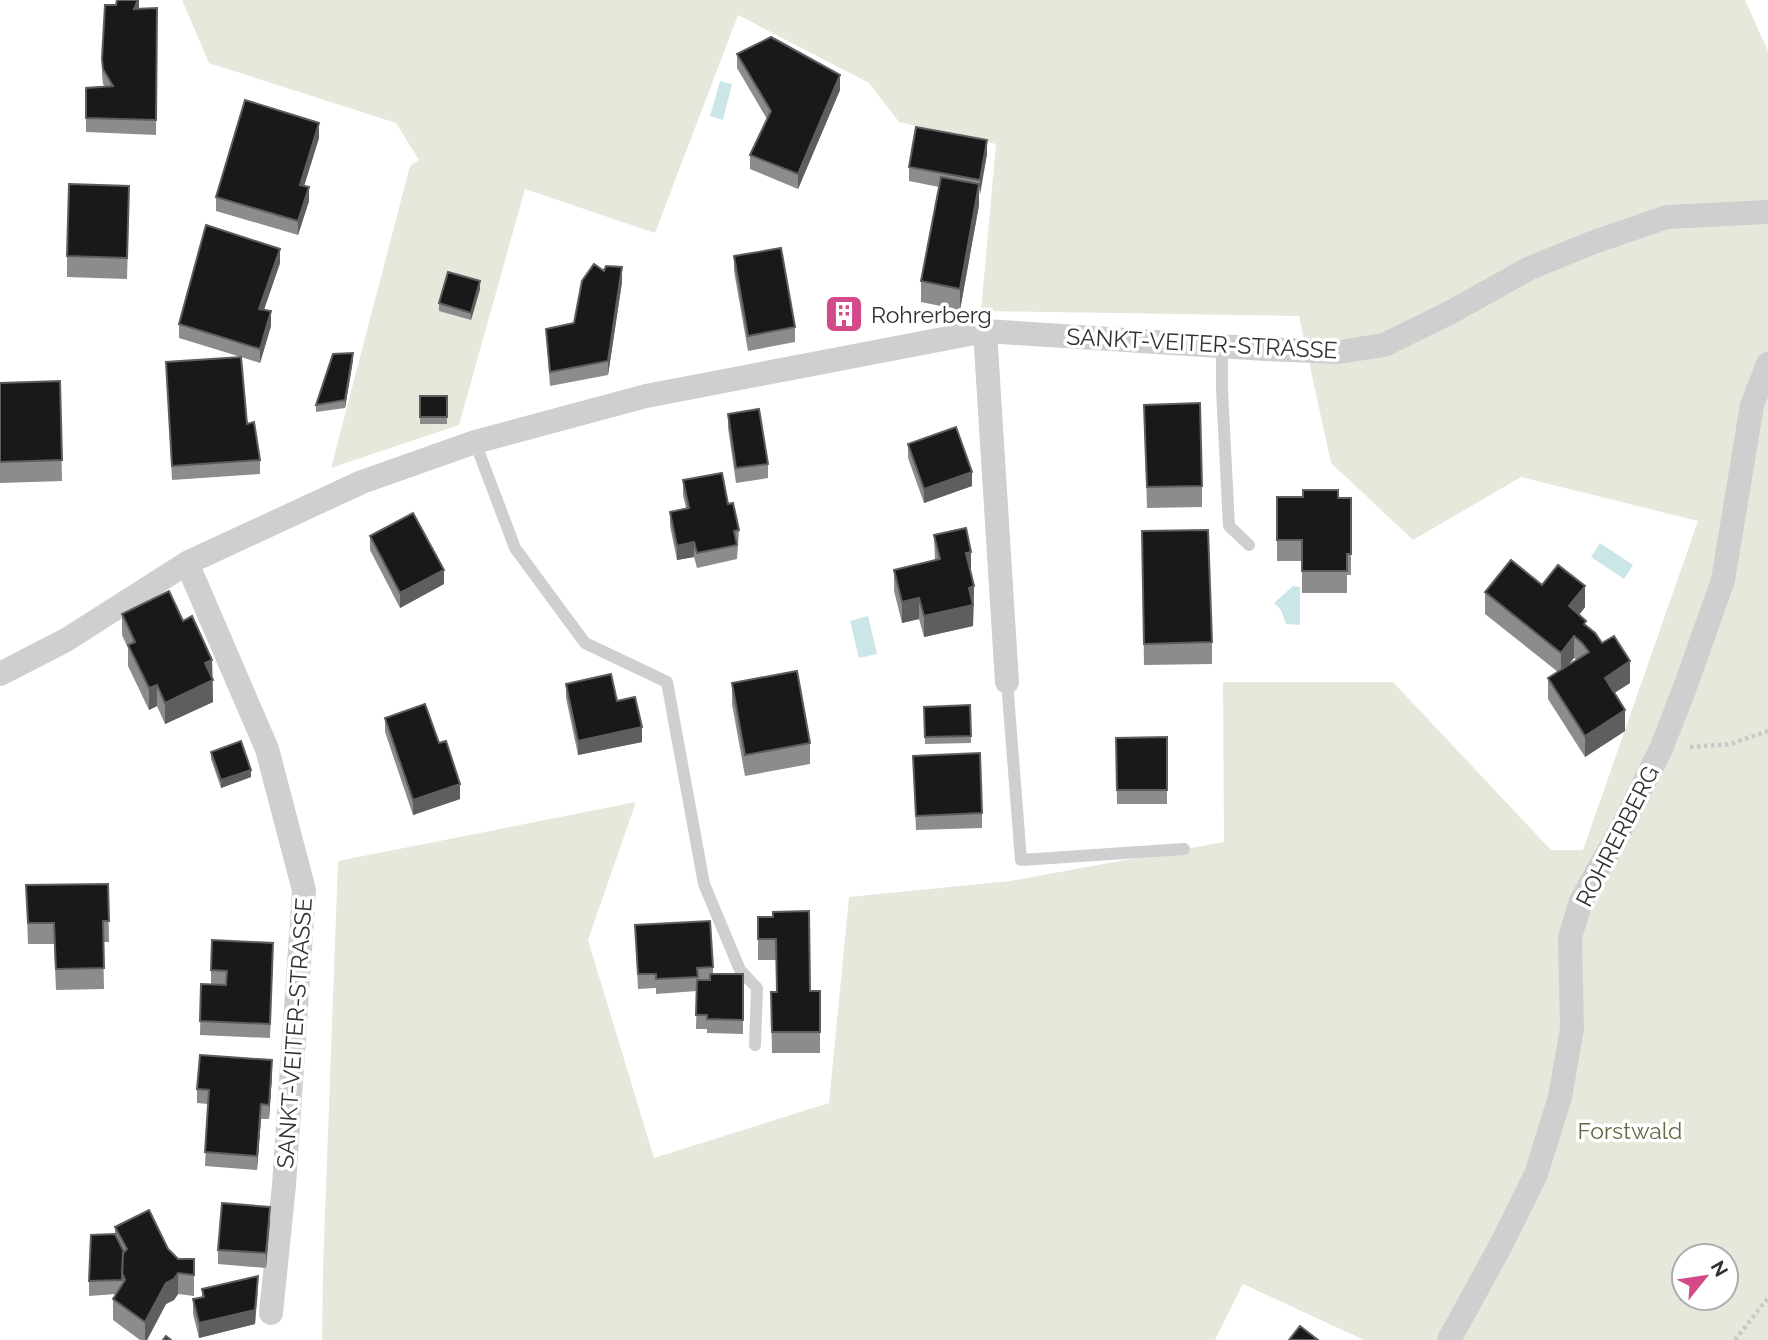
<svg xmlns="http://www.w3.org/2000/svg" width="1768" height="1340" font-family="Raleway,sans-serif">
  <rect width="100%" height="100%" fill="#fff"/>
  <!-- green -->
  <path fill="#e7e8dc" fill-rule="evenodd" d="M182,0H1745L1768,51V1340H1364L1243,1284L1215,1340H322L323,1269L338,861L636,802L588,940L654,1158L829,1103L849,897L1010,881L1224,842L1223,682H1393L1551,850H1583L1698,521L1521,477L1413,540L1331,463L1299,316L981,311L996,144L899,122L869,83L738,15L655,233L525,189L459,425L331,468L410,166L419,160L396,123L209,63ZM1684,1256H1726V1298H1684Z"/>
  <!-- water -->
  <path fill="#cbe6e6" d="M720,81L732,84L723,120L710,116Z
    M1600,543L1633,565L1624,579L1591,557Z
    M1293,586L1300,587V625L1286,624L1281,610L1274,603Z
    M868,616L877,654L859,658L850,621Z"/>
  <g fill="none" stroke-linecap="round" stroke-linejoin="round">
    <!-- path -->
    <path stroke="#c9c9c9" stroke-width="4.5" stroke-dasharray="3.5 3.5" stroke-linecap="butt" d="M1690,747L1730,744L1768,731
      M1735,1340L1768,1298"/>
    <!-- service -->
    <path stroke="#cfcfcf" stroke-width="12" d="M1222,346V390L1229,526L1249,545
      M475,442L515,548L585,643L667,682L704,884L740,970L757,988L755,1045
      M1007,682L1021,860L1184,849"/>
    <!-- minor -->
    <path stroke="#cfcfcf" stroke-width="24" d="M985,331L1007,682
      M187,563L267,749L304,890L284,1185L271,1313
      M0,674L66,640L187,563L362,482L475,442L646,396L985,331L1266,349L1339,352L1384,345L1453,311L1530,268L1594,242L1667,217L1768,212
      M1449,1340L1501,1245L1536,1174L1560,1097L1572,1029L1570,937L1581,901L1623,825L1661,749L1684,690L1723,580L1752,405L1768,364"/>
  </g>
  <!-- wall -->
  <path fill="#8c8c8c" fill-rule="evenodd" d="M139,0V9L157,8L156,135L86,132V88L105,86L103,84L102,74V59L116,5Z
    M737,54L840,90L798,189L750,169V155L767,119L737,68Z
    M319,138L304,186L309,201L298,235L216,211V197Z
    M987,154L979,194V205L960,310L921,302V281L939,187L909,181V167Z
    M129,207L127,279L67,277V256Z
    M734,256L795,327V342L748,351L734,271Z
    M280,263L264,310L271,326L260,363L241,357L247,424L260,460V474L172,480L166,362L241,357L179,338V324Z
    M622,282L608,375L550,386L546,329L574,323Z
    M480,289L471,320L439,311V303Z
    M831,298L856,314V322L833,323Z
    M353,360L345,408L316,412V405Z
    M60,381L62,481L0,483V383Z
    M420,396H447V424H420Z
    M1144,405L1202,486V507L1147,508Z
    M728,414L768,464V478L736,483L728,428Z
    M908,444L972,486L924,503L908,458Z
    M683,480L728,504L739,530L737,559L697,568L694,557L677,560L670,526V512L686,508L683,495Z
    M1277,497L1351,498V575H1347V593H1302V561H1277Z
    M1142,531L1212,642V664L1144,665Z
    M934,535L971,573L974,586L973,626L924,637L919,619L902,623L894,591V570L935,560Z
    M370,536L444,584L400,608L370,550Z
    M1542,585L1585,607L1579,615L1586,626L1630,683L1614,693L1625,731L1585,757L1548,699V678L1558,672L1485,614V592ZM1574,658L1577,660L1567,666Z
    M122,614L183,621L212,660L213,702L165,724L157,706L149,710L128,666V648L122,635Z
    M732,683L810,743V764L745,776L732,704Z
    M566,684L617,701L642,742L578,755L566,698Z
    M970,705L971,743L925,744L924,707Z
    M385,718L439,743L460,799L413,815L385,732Z
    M1167,737V804H1117L1116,738Z
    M211,752L251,777L221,788L211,759Z
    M913,756L982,813V828L916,830Z
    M108,884L109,942H103L104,989L56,990L54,944H28L26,885Z
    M758,917H773L810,991H820V1053H772L771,992H776V960H758Z
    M635,925L713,967V974H743V1034L707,1033V1029H696L697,991L656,994V988L638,989Z
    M273,957L270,1038L200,1035L201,984L226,985L211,984V970Z
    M272,1075L269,1119H261L257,1170L205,1166L208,1104L197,1103V1089Z
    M270,1221L266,1268L218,1264V1250Z
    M115,1227L168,1249L178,1259H194V1296L178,1294L174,1300L166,1304L147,1340H140L113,1320V1299L116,1294L89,1296V1281L115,1234Z
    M202,1289L258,1291L255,1324L199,1338L193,1314V1299L202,1298Z"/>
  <!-- shaded-wall -->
  <path fill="#5e5e5e" d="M138,0H139V12L134,9Z
    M840,75V90L798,189V174Z
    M319,123V138L300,199V185Z
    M987,140V154L980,195V180Z
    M979,184V205L960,310V289Z
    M309,187V201L298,235V221Z
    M280,249V263L259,324V309Z
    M622,267V282L608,375V361Z
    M480,281V289L471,320V313Z
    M271,311V326L260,363V349Z
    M353,353V360L345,408V400Z
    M972,472V486L924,503V489Z
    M694,542V557L677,560V546Z
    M971,552V573L966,574V553Z
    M444,570V584L400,608V593Z
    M974,586L973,626L924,637V616L969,588Z
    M1585,586V607L1569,628V606Z
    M919,598V619L902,623V602Z
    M1574,636V658L1561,674V653Z
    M212,660L213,702L165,724V703L205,663Z
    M1630,661V683L1605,699V678Z
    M157,685V706L149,710V688Z
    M1625,710V731L1585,757V736Z
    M642,727V742L578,755V741Z
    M251,770V777L221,788V780Z
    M460,784V799L413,815V800Z
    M272,1060V1075L269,1119V1105Z
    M261,1104V1119L257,1170V1156Z
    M270,1207V1221L266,1268V1253Z
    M178,1273V1294L174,1300L166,1304L147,1340H145V1322L166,1283Z
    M258,1276L255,1324L199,1338V1323Z"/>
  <!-- building -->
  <path fill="#191919" stroke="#5e5e5e" stroke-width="2" d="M117,0H138L134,9L157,8L156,120L86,118V88L113,86L103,69L102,59L105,5H116Z
    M771,37L840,75L798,174L750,155L771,111L737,54Z
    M245,100L319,123L300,185L309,187L298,221L216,197Z
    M916,127L987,140L980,180L909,167Z
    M941,177L979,184L960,289L921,281Z
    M69,184L129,186L127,258L67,256Z
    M206,225L280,249L259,309L271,311L260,349L179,324Z
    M781,248L795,327L748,336L734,256Z
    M594,264L604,271L606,266L622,267L608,361L550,372L546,329L574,323L582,281Z
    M448,272L480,281L471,313L439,303Z
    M855,297L856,314L833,316L831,298Z
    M353,353L345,400L316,405L333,354Z
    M241,357L247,424L254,422L260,460L172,466L166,362Z
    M60,381L62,460L0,462V383Z
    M420,396H447V417H420Z
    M1200,403L1202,486L1147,487L1144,405Z
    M759,409L768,464L736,468L728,414Z
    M956,427L972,472L924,489L908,444Z
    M722,473L728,504L733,503L739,530L734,531L737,545L697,553L694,542L677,546L670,512L689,508L683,480Z
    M1303,490H1338V498H1351V554H1347V571H1302V540H1277V497H1303Z
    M413,513L444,570L400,593L370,536Z
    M966,528L971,552L966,553L974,586L969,588L973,605L924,616L919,598L902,602L894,570L940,559L934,535Z
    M1208,530L1212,642L1144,644L1142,531Z
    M1511,560L1542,585L1558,565L1585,586L1569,606L1586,621L1584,624L1595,633L1602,643L1614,636L1630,661L1605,678L1625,710L1585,736L1548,678L1589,652L1582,643L1574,636L1561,653L1485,592Z
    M169,591L183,621L192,616L212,660L205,663L213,680L165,703L157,685L149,688L128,645L135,642L122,614Z
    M797,671L810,743L745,755L732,683Z
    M611,674L617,701L635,697L642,727L578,741L566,684Z
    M425,704L439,743L446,741L460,784L413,800L385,718Z
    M970,705L971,736L925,737L924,707Z
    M1167,737V790H1117L1116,738Z
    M241,741L251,770L221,780L211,752Z
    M980,753L982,813L916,816L913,756Z
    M108,884L109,921H103L104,968L56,969L54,923H28L26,885Z
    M809,911L810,991H820V1032H772L771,992H777L776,939H758V917H773V912Z
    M710,921L713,967L697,968L698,977L656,979V974H638L635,925Z
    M212,940L273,943L270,1024L200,1021L201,984L226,985L227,971L211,970Z
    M710,974H743V1020L707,1019V1015H696L697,980H710Z
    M200,1055L272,1060L269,1105L261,1104L257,1156L205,1152L209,1090L197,1089Z
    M222,1203L270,1207L266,1253L218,1250Z
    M149,1210L168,1249L178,1259H194V1275L178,1273L174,1279L166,1283L145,1322L113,1299L125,1280L122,1273L123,1253L127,1249L115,1227Z
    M115,1234L124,1252L123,1253L122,1280L89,1281L91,1235Z
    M258,1276L255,1310L199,1323L193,1299L204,1297L202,1289Z
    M1300,1326L1318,1340H1289Z
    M166,1336L171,1340H163Z"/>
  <!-- icons -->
  <defs>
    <g id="building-square" transform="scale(2.0125)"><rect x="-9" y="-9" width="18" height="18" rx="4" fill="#d34989" stroke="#fff"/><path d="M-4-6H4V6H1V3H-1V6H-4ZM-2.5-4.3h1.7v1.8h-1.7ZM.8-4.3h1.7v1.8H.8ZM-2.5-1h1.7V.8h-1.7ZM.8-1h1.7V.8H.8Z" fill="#fff"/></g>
  </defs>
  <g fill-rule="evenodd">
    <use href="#building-square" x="844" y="314"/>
  </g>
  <g text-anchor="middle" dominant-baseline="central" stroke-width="7" stroke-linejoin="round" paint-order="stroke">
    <!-- poi labels -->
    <g font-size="23" fill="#323232" stroke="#fff" text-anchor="start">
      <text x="871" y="314">Rohrerberg</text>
    </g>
    <!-- street labels -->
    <g font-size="23" fill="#323232" stroke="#fff">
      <text transform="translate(1202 343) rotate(3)">SANKT-VEITER-STRASSE</text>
      <text transform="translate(1617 836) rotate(-63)">ROHRERBERG</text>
      <text transform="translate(294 1033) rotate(-86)">SANKT-VEITER-STRASSE</text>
    </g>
    <!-- park labels -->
    <g font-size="23" fill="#646943" stroke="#fff">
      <text x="1630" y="1130">Forstwald</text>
    </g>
  </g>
  <!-- north arrow -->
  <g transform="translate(1705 1277) rotate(60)"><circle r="33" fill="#ffffff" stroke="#adadad" stroke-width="2"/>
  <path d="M0-5L12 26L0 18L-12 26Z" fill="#d34989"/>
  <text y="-10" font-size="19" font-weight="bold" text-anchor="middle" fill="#323232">N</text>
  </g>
</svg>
